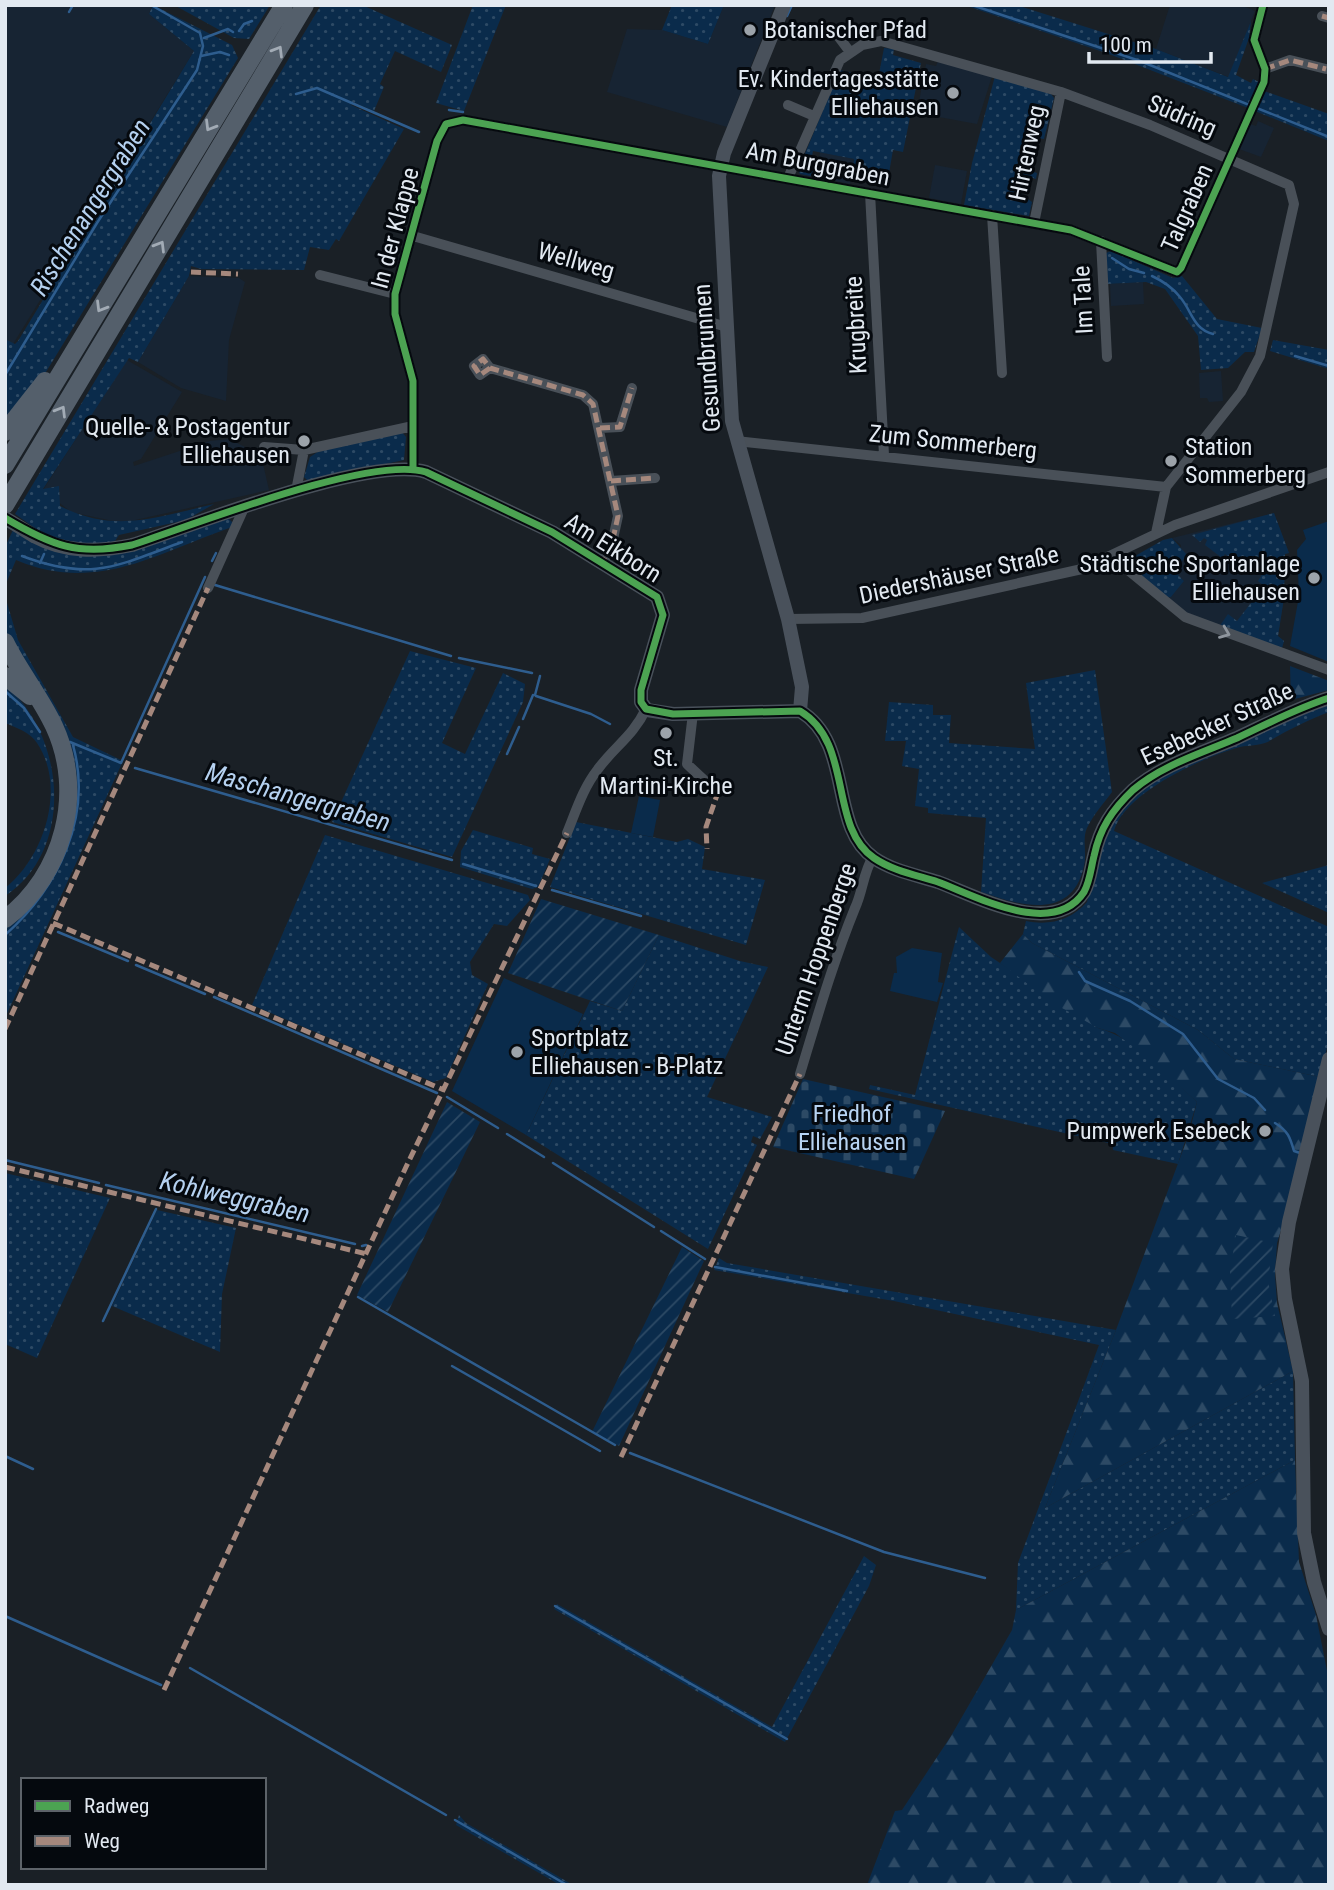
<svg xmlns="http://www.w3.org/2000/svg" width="1334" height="1890" font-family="'Roboto Condensed',sans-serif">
  <defs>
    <pattern id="grass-dots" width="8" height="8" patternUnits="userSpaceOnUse" patternTransform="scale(1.75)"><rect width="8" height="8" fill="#0a2b4b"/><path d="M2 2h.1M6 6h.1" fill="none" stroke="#2d4a65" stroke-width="1.8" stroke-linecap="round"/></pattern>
    <pattern id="forest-firs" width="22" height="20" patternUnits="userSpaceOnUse" patternTransform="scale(1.75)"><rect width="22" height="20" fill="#0a2b4b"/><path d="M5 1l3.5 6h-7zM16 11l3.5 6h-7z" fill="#2d4a65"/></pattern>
    <pattern id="cemetery-stones" width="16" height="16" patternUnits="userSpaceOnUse" patternTransform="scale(1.75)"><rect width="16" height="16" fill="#0a2b4b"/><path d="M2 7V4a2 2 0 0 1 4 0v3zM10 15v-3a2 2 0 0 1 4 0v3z" fill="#2d4a65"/></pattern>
    <pattern id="garden-furrows" width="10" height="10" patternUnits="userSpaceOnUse" patternTransform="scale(1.75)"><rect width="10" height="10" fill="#0a2b4b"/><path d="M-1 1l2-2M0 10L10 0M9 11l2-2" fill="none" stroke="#2d4a65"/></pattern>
  </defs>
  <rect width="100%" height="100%" fill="#1a2026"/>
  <!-- built -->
  <path fill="#172433" d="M5,5H153L149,14L194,51L5,357Z
    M724,5H775L727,127L607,92L627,29L662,30L708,44Z
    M1170,5H1241L1255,11L1229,77L1156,49Z
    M938,61L992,76L977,124L917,113L926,64L936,66Z
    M1258,121L1274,128L1261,157L1239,149L1250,124L1256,126Z
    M820,152L854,159L850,184L816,177Z
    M935,165L967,171L961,204L929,198Z
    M189,276L239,278L245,282L229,340L226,401L181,388L138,362Z
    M1143,282L1144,304L1111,306L1110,284Z
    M127,360L182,392L141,459L133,462L134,466L210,441L229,439L261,455L269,490L122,523L71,512L43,490Z
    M1221,371L1223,401L1209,402L1207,398H1200L1199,373Z
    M1274,513L1289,553L1285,554L1284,598L1278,636L1284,641L1282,648L1187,614L1165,598L1171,597L1184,581L1177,575L1181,545L1172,538Z"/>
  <!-- grass -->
  <path fill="url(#grass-dots)" d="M153,5L232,45L238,58L38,385L5,425V339L15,344L18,341L194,51L149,14Z
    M174,5H270L249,39L234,38Z
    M321,5H362L452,45L441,72L395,51L380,84L384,87L374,111L353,102L351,105L404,129L339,241L336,239L329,250L310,247L304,270L201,269L191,266L189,276L138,362L129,358L43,489L59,486L60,506C114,534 158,517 214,504L186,520L119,535L113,544L85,545L46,536L15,514Z
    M473,5H506L464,111L436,103Z
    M672,5H724L708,44L662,30Z
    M964,5H1016L1156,49L1228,77L1251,21L1249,38L1236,75L1251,83L1253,79L1259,82L1248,108L1109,54Z
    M884,48L894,49L893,55L921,63L903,152L893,150L889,173L853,166L854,159L813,151L809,170L817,172L816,177L800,174L798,170L840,70L878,79Z
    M995,76L1051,94L1054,98L1044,139L1038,138L1031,171L1037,173L1036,179L1024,175L1021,194L1032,202L1029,216L964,205L972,163Z
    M1264,91L1329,114V141L1255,111Z
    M1111,251L1173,278L1182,276L1217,319L1262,328L1254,352H1245L1228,368L1201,370L1198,336L1165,289L1146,282L1107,284L1106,253Z
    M1273,340L1329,350V369L1270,351Z
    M401,431L406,437L404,460L308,481L304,477L310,457L319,451Z
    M1274,513L1289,553L1285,554L1284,598L1278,636L1284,641L1282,648L1219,627L1228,614L1237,621L1264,586L1258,581L1263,573L1253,565L1252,560L1239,571L1226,561L1229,557L1225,554L1222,558L1205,545L1207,540L1204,538L1200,542L1192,535Z
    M228,518L233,523L232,527C157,553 97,594 16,560L5,586V547L13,530C46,543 76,559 112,555Z
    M1172,538L1187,555L1178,566L1182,569L1178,575L1184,581L1171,597L1165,598L1129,567L1128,560L1163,540Z
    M5,596L18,640L73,737L123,761L5,1018V927L17,918L76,795L5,629Z
    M410,651L476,668L442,743L465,754L503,673L525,684L523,702L452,857L332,822Z
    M1095,670L1112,792C1104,803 1093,815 1087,828C1082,838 1087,854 1084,866C1072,921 1020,906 981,892L986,818L928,813V808L915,806L919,769L902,766L906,741H885L889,702L933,705V715H951L949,743L1035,749L1026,683Z
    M5,685C65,734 76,850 5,896V888C44,858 67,787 37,743C30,732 17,728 5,723Z
    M1329,701V712C1308,720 1290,729 1271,740C1263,746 1249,745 1240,747C1203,757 1124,793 1114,831L1329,927V1039L1320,1077L1234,1059L1198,1030L1032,943L1023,934L1026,921C1050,926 1071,920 1087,902L1106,828L1113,817L1150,782Z
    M576,822L677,842L688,839L705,847L702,869L765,880L746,945L550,887Z
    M473,830L533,848L532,854L550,859L538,887L532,889L460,867L461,851Z
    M325,835L528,895L530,900L507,926L494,924L470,962L472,975L488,984L446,1078L433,1082L252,1005Z
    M1329,865V913L1262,883Z
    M959,927L991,957L1098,1028C1137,1039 1168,1075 1197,1102L1178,1164L1113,1150V1144L869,1089L870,1085L915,1095Z
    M659,935L740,961L768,967L707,1097L772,1117L760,1139L753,1136L751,1142L757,1145L708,1249L526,1135L590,1001L622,1011Z
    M5,1173L110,1198L37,1358L5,1344Z
    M157,1210L236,1228L222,1294L220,1352L112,1306Z
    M719,1258L727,1263L1116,1330L1045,1508L1293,1371L1295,1460L1016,1610L1018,1563L1099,1345L894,1301L714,1270Z
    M864,1556L876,1565L869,1586L785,1742L554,1609L557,1604L772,1727Z
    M459,1815L466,1823L573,1885H560L456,1825Z"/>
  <!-- forest -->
  <path fill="url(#forest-firs)" d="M1290,666L1329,681V690L1291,700Z
    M1023,934L1032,943L1198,1030L1234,1059L1320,1077L1296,1182L1277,1243L1275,1275L1277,1303L1293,1371L1045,1508L1116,1330L1189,1134L1197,1102L1151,1060L1115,1033L1098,1028L1053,1003L1000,963Z
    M1295,1460L1299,1562L1316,1615L1329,1681V1885H867L895,1811L902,1810L951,1736L1012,1630L1016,1610Z"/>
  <!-- cemetery -->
  <path fill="url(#cemetery-stones)" d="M803,1079L945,1111L914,1179L773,1147Z"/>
  <!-- garden -->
  <path fill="url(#garden-furrows)" d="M541,899L659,935L622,1011L508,973Z
    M447,1102L480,1122L388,1312L357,1295Z
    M1236,1235L1273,1243L1268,1281L1275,1316L1232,1319L1230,1271Z
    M682,1247L704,1261L619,1446L592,1432Z"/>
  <!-- pitch -->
  <path fill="#0a2b4b" d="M1329,521V662L1290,646L1299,596L1297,550L1306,539L1303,530Z
    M639,796L660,800L653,837L631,833Z
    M912,948L942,953L938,982L943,983L937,1002L890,991L894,973H897L896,957Z
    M504,978L583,1014L526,1135L452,1091Z"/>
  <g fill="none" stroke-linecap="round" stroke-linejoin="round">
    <!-- stream -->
    <path stroke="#2e5d8e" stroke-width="2.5" d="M972,5L1140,61L1329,137
      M69,12L73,5
      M787,16L792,5
      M239,31L244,24L252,21
      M204,38L228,29L233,32
      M201,56L220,52L229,55
      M296,94L317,88L419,132
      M449,110L463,112
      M1112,258L1129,269L1144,273
      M1152,276C1163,281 1172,287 1180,297C1192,311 1193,329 1213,334
      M1295,356L1329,366
      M5,375L97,223L197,70L203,46L200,33L151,5
      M22,556C91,582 117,566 182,542
      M212,561L216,553
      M40,563L44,554
      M215,585L451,656
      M459,658L532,673
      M5,691L24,708L40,732
      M535,695L540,676
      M536,696L591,714L610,724
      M523,719L533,695
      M70,742L121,763L205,577
      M507,754L519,727
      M135,768L452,860
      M463,864L536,886
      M552,890L641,916
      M58,932L128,961
      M5,935C58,888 93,817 73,745
      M136,965L205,994
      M1079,972L1085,981L1130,1001L1183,1034L1218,1079L1254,1098L1265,1110
      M214,997L437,1093
      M447,1097L498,1128
      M1275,1123C1288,1131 1290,1137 1294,1151L1300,1153
      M507,1134L544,1157
      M5,1160L99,1183
      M553,1163L654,1227
      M106,1185L355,1244
      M661,1231L705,1259
      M362,1246L366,1245
      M715,1267L847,1291
      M358,1297L615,1445
      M103,1321L156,1209
      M452,1366L600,1451
      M630,1453L884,1552L985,1578
      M5,1456L33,1469
      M555,1606L787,1739
      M5,1616L161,1685
      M190,1668L446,1815
      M455,1820L567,1885"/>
    <!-- street -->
    <path stroke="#495058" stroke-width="10" d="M1322,16L1329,18
      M819,28L838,36L850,52
      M1265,69L1290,60L1326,69
      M788,105L814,116
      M788,178L840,60L862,45L881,41L1061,92L1150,125L1289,185L1294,204L1260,356L1241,392L1166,487L1156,533
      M870,193L884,455
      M992,215L1002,373
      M1034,223L1061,92
      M413,236L727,327
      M1101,241L1107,357
      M320,275L395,294
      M490,368L480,375L474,366L483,359L490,368L583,395L593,404L618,516L611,548L602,563
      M600,428L620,427L632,388
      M736,441L1166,487
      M264,447L304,450
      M413,468V381L395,314V294L437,141L446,124L463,120L1071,230L1177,272L1181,268L1264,82L1265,69L1254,40L1263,5
      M611,481L655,478
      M296,491L304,450L413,426
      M1112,557L1185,617L1329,670
      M208,588L244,508
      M788,619L862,618L1082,569L1175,525L1329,472
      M693,713L687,764L704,780
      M567,833C576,811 583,788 598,769C615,746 633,736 646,709
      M800,1074C817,1018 833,962 855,908C863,891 863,873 873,857"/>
    <!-- secondary -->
    <path stroke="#49515b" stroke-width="14" d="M784,5L724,153L719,176L732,421L788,619L802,687L800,711
      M34,536C66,553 98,552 132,545C194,525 370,455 426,472L552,532L657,597L663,615L641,690V702L647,710L673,714L800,711C854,743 828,827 874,858C893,871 916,875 938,882C976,896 1053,939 1084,892C1090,881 1091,868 1094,856C1100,828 1112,810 1133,790C1162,765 1202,753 1237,738C1267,724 1297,708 1329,698
      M1329,1059L1289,1222L1282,1269L1285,1299L1302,1381L1304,1533L1314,1582L1329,1629"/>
    <!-- highway -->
    <path stroke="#545f6b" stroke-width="18" d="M5,432L45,381
      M5,465L284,5
      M5,505L305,5
      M5,642C19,671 40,696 54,726C85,792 64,875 5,919
      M5,676L30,696"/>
    <!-- secondary-bridge -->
    <path stroke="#49515b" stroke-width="14" d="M5,518L34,536"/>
    <!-- quiet -->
    <path stroke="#a5887d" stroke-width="5" stroke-dasharray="10 5" stroke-linecap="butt" d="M1322,16L1329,18
      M1265,69L1290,60L1326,69
      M191,272L238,274
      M490,368L480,375L474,366L483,359L490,368L583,395L593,404L618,516L611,548L602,563
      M600,428L620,427L632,388
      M611,481L655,478
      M704,780L717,795L706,827L707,849
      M53,923L444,1090
      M5,1029L208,588
      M5,1167L367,1254
      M621,1457L800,1074
      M164,1690L406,1167L567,833"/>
    <!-- cycleway casing -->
    <g stroke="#05090e" stroke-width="11">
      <path id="cycleway" d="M413,468V381L395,314V294L437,141L446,124L463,120L1071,230L1177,272L1181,268L1264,82L1265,69L1254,40L1263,5
        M5,518C52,546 78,556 132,545C194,525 370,455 426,472L552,532L657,597L663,615L641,690V702L646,709L673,714L800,711C854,743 828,827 874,858C893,871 916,875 938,882C976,896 1053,939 1084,892C1090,881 1091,868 1094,856C1100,828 1112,810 1133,790C1162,765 1202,753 1237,738C1267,724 1297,708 1329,698"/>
    </g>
    <!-- cycleway -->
    <use href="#cycleway" stroke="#4ca352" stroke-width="7"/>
  </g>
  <!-- one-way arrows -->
  <defs><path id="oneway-chevron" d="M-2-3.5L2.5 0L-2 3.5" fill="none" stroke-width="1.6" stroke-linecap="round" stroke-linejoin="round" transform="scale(1.75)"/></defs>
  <g stroke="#a2abb5">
    <use href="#oneway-chevron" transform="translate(278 51) rotate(-59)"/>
    <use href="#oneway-chevron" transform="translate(210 126) rotate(121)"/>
    <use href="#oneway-chevron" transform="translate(160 246) rotate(-59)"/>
    <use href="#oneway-chevron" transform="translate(101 307) rotate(121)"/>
    <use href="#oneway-chevron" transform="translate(61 411) rotate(-59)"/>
  </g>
  <use stroke="#8e959d" href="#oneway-chevron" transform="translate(1225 633) rotate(22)"/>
  <!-- markers -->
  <g fill="#9ca3aa" stroke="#05090e" stroke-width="2.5">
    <circle cx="750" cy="30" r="7"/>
    <circle cx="953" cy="93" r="7"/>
    <circle cx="304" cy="441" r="7"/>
    <circle cx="1171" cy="461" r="7"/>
    <circle cx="1314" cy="578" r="7"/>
    <circle cx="666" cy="733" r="7"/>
    <circle cx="517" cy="1052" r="7"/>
    <circle cx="1265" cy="1131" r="7"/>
  </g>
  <g text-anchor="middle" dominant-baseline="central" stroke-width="6" stroke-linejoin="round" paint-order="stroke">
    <!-- poi labels -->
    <g font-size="24" fill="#e2e9f1" stroke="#05090e" text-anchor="end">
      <text x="764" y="30" text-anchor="start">Botanischer Pfad</text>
      <text x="939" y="79">Ev. Kindertagesstätte<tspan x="939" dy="28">Elliehausen</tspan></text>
      <text x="290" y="427">Quelle- &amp; Postagentur<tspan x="290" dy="28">Elliehausen</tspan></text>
      <text x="1185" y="447" text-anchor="start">Station<tspan x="1185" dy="28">Sommerberg</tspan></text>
      <text x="1300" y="564">Städtische Sportanlage<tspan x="1300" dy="28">Elliehausen</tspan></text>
      <text x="666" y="758" text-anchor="middle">St.<tspan x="666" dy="28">Martini-Kirche</tspan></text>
      <text x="531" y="1038" text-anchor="start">Sportplatz<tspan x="531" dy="28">Elliehausen - B-Platz</tspan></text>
      <text x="1251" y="1131">Pumpwerk Esebeck</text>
    </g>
    <!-- street labels -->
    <g font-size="24" fill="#e2e9f1" stroke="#05090e">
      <text transform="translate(1182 116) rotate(23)">Südring</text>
      <text transform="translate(1027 153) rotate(-78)">Hirtenweg</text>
      <text transform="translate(818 164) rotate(11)">Am Burggraben</text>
      <text transform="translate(1187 208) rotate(-66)">Talgraben</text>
      <text transform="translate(395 228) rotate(-75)">In der Klappe</text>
      <text transform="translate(576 261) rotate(16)">Wellweg</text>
      <text transform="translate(1083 300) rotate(-93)">Im Tale</text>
      <text transform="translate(856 325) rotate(-93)">Krugbreite</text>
      <text transform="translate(707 358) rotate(-94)">Gesundbrunnen</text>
      <text transform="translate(953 442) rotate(6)">Zum Sommerberg</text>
      <text transform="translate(613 548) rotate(32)">Am Eikborn</text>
      <text transform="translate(959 575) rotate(-12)">Diedershäuser Straße</text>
      <text transform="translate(1217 724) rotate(-25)">Esebecker Straße</text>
      <text transform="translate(816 959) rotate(-71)">Unterm Hoppenberge</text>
    </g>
    <!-- park labels -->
    <g font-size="24" fill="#b7d3f2" stroke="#05090e">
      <text x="852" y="1114">Friedhof<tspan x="852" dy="28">Elliehausen</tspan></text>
    </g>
    <!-- water labels -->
    <g font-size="26" font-style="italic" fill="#b5d1f0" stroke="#05090e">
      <text transform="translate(90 207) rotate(-58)">Rischenangergraben</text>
      <text transform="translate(298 797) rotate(16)">Maschangergraben</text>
      <text transform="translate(235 1197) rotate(13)">Kohlweggraben</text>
    </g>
  </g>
  <!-- border -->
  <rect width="1334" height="1890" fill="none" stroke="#e2e9f1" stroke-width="14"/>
  <!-- legend -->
  <rect x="21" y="1778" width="245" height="91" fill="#05090e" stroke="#5d6369" stroke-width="2"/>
  <rect x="35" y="1801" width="35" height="10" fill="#4ca352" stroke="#5d6369" stroke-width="2"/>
  <text x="84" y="1813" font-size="21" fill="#e2e9f1">Radweg</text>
  <rect x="35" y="1836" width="35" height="10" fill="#a5887d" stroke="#5d6369" stroke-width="2"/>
  <text x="84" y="1848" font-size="21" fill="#e2e9f1">Weg</text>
  <!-- scale -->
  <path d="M1089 52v10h122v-10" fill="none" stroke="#e2e9f1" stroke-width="3.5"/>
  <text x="1100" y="52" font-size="21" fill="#e2e9f1" stroke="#05090e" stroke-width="5" paint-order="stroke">100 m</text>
</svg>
